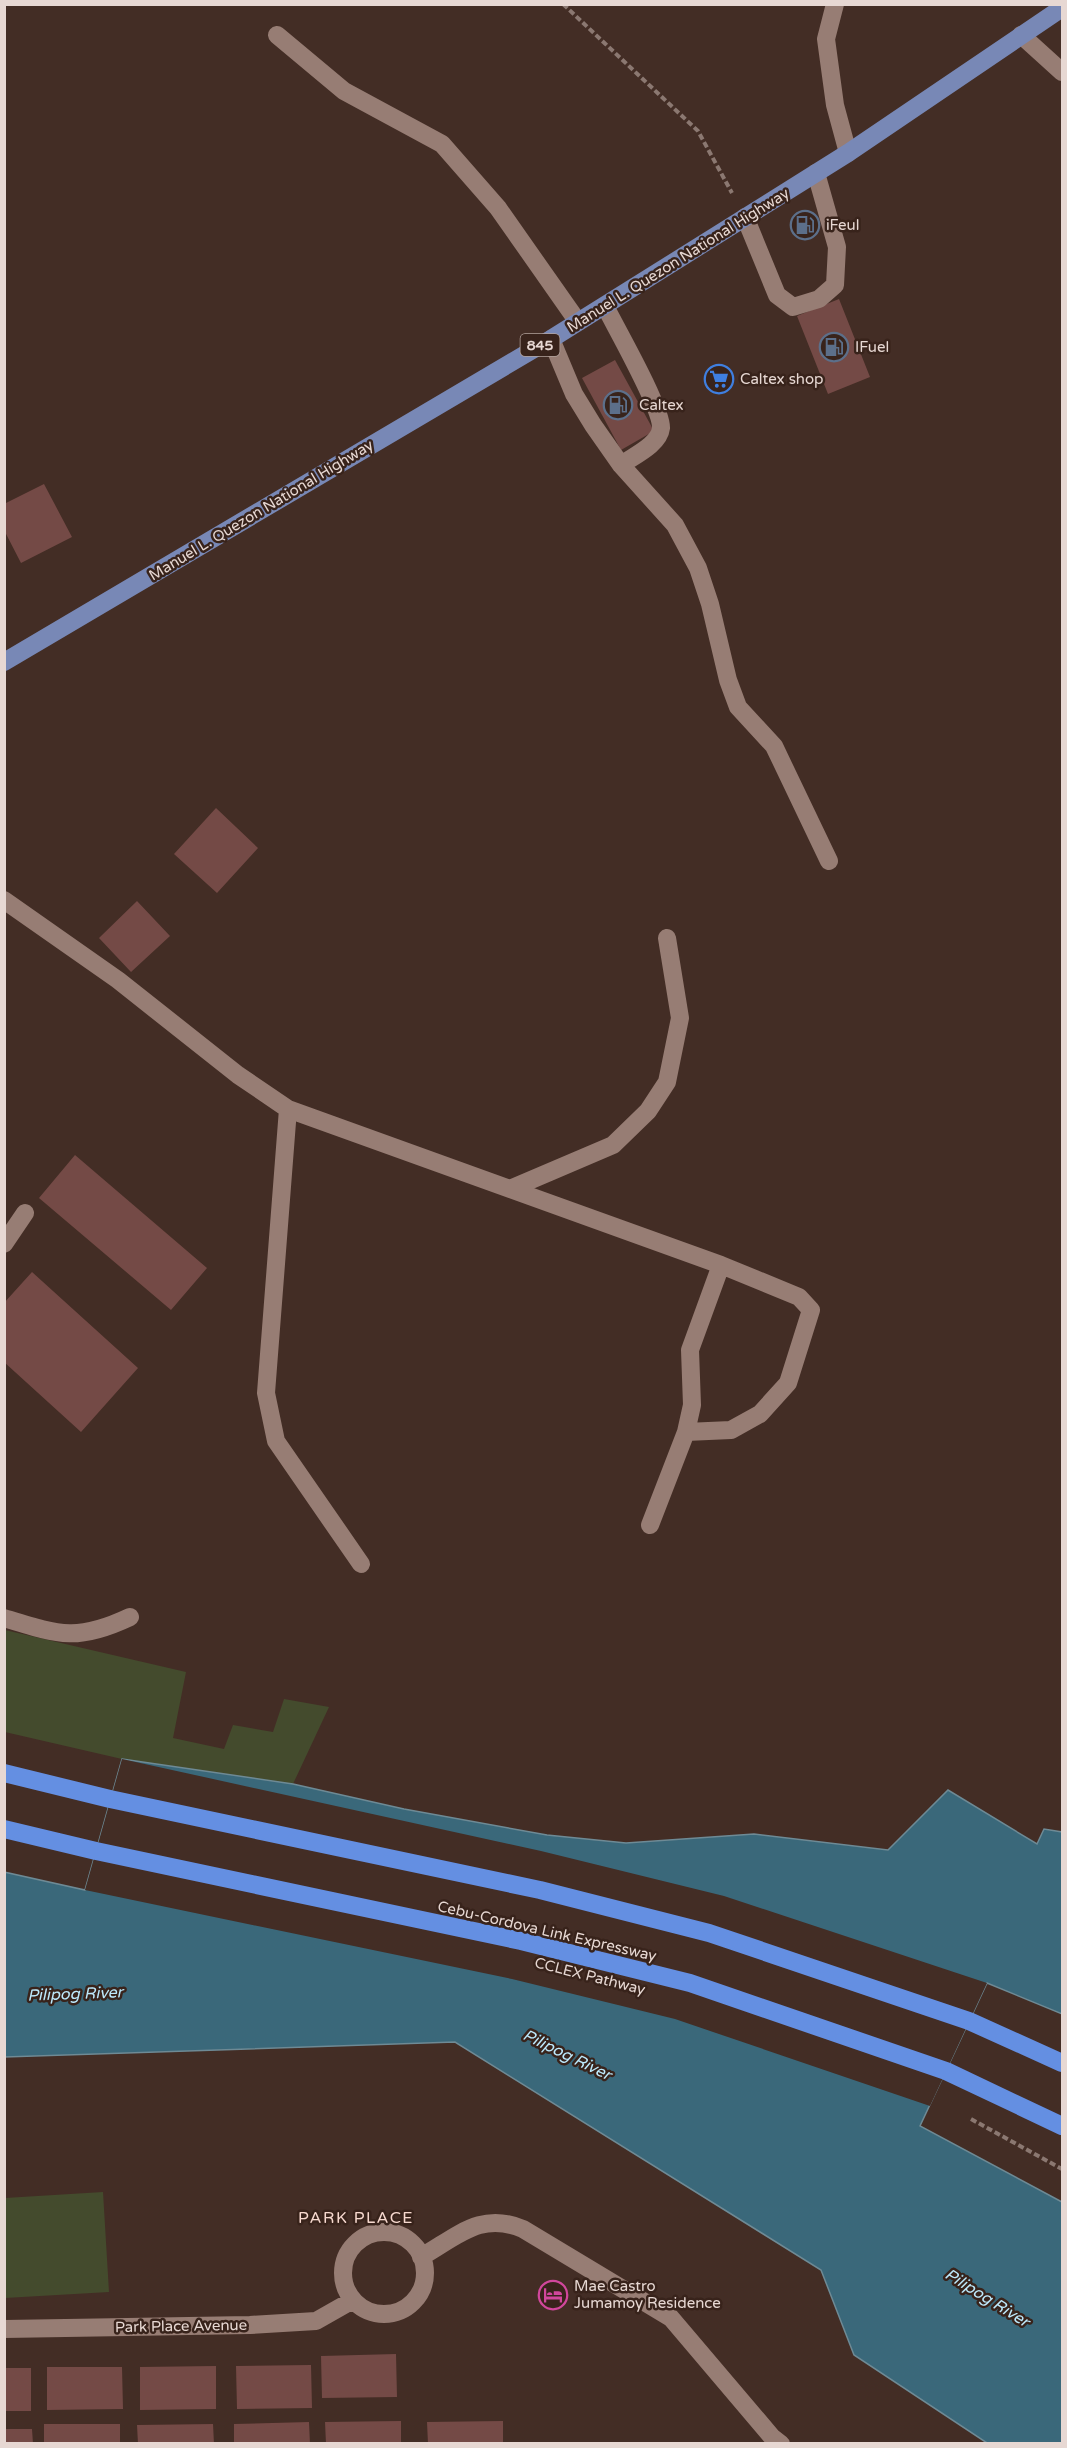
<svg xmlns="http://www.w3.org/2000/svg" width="1067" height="2448" font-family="'Varela Round',sans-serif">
  <rect width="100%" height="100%" fill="#432d25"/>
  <!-- green -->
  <path fill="#444b2d" d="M5,1630L186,1672L173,1738L224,1749L233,1725L273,1732L284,1699L329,1707L293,1784L122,1759L5,1732Z
    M103,2192L109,2292L5,2298V2198Z"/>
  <!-- water -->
  <path fill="#3a687a" stroke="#6e8a95" stroke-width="1.5" d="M122,1759L293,1784L404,1809L547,1835L626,1843L754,1834L888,1850L948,1790L1037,1844L1044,1829L1062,1832V2014L987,1983L920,2126L1062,2202V2443H987L854,2355L821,2270L455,2042L5,2057L4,1872L85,1890Z"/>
  <!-- pier -->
  <path fill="#432d25" d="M122,1759L541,1851L724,1896L987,1983L930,2106L675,2019L512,1979L85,1890Z"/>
  <!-- building -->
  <path fill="#744a46" d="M839,299L870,377L828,394L797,316Z
    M615,360L654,431L621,450L582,378Z
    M44,484L72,537L21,563L4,530V504Z
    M216,808L258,848L217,893L174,854Z
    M137,901L170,936L131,972L99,938Z
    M75,1155L207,1268L171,1310L39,1198Z
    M32,1272L138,1368L81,1432L4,1362V1303Z
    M396,2354L397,2397L322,2398L321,2356Z
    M311,2365L312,2408L237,2409L236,2366Z
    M216,2366V2409L140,2410V2367Z
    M47,2367H122L123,2409L47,2410Z
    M4,2368H31V2411H4Z
    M401,2421V2444H326L325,2422Z
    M503,2421V2444H428L427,2422Z
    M309,2422L310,2444H234V2424Z
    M44,2424H120V2444H44Z
    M213,2424L214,2444H138L137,2425Z
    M4,2429H32L33,2444H4Z"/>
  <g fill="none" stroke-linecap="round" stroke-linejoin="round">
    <!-- path -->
    <path stroke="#8b7871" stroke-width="4" stroke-dasharray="6 3" stroke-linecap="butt" d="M563,4L698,131L732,193
      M971,2119L1062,2169"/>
    <!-- minor -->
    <path stroke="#977d74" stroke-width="18" d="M835,4L826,39L835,105L848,153
      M277,35L344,91L442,144L498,208L578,322
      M1021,35L1062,72
      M745,217L777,295L793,307L819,299L835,285L837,247L816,173
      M605,306C616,328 662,408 661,428C659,445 633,456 621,465
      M551,339L574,394L593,425L621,465L675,525L698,568L710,604L728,680L738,707L774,746L829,861
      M4,900L118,980L238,1075L288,1109L721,1265L799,1297L811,1310L788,1383L760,1414L731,1430L686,1432
      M288,1109L266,1393L276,1441L361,1564
      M510,1189L613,1145L648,1111L667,1082L680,1018L667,938
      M4,1244L25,1213
      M650,1525L686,1432L692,1405L690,1350L721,1265
      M4,1618C59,1635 77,1642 130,1617
      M343 2273a41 41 0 1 1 82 0a41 41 0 1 1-82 0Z
      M421,2257C458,2236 481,2211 523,2229L671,2318L772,2437L781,2444
      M4,2329L250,2325L316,2321L353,2300"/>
    <!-- major -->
    <path stroke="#7888b6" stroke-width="18" d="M4,662L551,339L848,153L1062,8"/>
    <!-- highway -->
    <path stroke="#648fe2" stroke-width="18" d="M4,1773L110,1799L540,1890L709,1933L969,2021L1062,2063
      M4,1829L96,1851L521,1941L690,1983L946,2071L1062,2126"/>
  </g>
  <!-- icons -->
  <defs>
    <g id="fuel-ring" transform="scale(1.5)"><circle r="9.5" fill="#38231b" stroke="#5c6f8a" stroke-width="1.5"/><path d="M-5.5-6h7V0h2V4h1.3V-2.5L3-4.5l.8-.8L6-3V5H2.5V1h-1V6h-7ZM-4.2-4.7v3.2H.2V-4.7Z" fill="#5c6f8a"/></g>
    <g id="supermarket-ring" transform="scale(1.5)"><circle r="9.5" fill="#38231b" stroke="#3f7fe0" stroke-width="1.5"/><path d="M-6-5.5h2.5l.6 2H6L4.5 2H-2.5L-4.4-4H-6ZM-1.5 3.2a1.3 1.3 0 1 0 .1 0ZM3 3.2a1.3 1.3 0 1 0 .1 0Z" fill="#3f7fe0"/></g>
    <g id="hotel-ring" transform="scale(1.5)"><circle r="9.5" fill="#38231b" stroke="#d1479c" stroke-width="1.5"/><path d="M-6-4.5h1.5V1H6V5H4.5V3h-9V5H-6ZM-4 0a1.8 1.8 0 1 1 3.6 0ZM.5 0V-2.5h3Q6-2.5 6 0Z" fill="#d1479c"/></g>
  </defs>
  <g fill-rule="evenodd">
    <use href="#fuel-ring" x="805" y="225"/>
    <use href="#fuel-ring" x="834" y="347"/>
    <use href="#supermarket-ring" x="719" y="379"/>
    <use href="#fuel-ring" x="618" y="405"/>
    <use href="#hotel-ring" x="553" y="2295"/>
  </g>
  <g text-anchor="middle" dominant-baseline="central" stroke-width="5" stroke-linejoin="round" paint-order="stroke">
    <!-- shield labels -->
    <rect fill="#38231b" stroke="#b2a29c" stroke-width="1.5" x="520.5" y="334" width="39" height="22" rx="4.5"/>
    <g font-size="14" font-weight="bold" fill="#e7d8d3">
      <text x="540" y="345">845</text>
    </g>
    <!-- poi labels -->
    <g font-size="15" fill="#e7d8d3" stroke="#38231b" text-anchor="start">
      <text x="826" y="225">iFeul</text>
      <text x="855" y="347">IFuel</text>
      <text x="740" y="379">Caltex shop</text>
      <text x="639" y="405">Caltex</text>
      <text x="574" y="2286">Mae Castro<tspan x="574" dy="17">Jumamoy Residence</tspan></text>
    </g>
    <!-- street labels -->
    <g font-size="15" fill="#e7d8d3" stroke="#38231b">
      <text transform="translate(678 260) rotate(-32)">Manuel L. Quezon National Highway</text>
      <text transform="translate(261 510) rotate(-31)">Manuel L. Quezon National Highway</text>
      <text transform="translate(547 1931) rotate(13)">Cebu-Cordova Link Expressway</text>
      <text transform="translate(590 1976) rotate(14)">CCLEX Pathway</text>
      <text transform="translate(181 2326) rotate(-1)">Park Place Avenue</text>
    </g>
    <!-- water labels -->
    <g font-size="16" font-style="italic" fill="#bdeafd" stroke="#38231b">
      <text transform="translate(75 1994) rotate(-2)">Pilipog River</text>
      <text transform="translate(567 2055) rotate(26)">Pilipog River</text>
      <text transform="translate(987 2298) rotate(32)">Pilipog River</text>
    </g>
    <!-- neighbourhood labels -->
    <g font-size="16" letter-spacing="1.5" fill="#f7d9cf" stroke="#38231b">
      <text x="356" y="2218">PARK PLACE</text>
    </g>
  </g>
  <!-- border -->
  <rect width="1067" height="2448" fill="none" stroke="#e7d8d3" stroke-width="12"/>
</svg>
